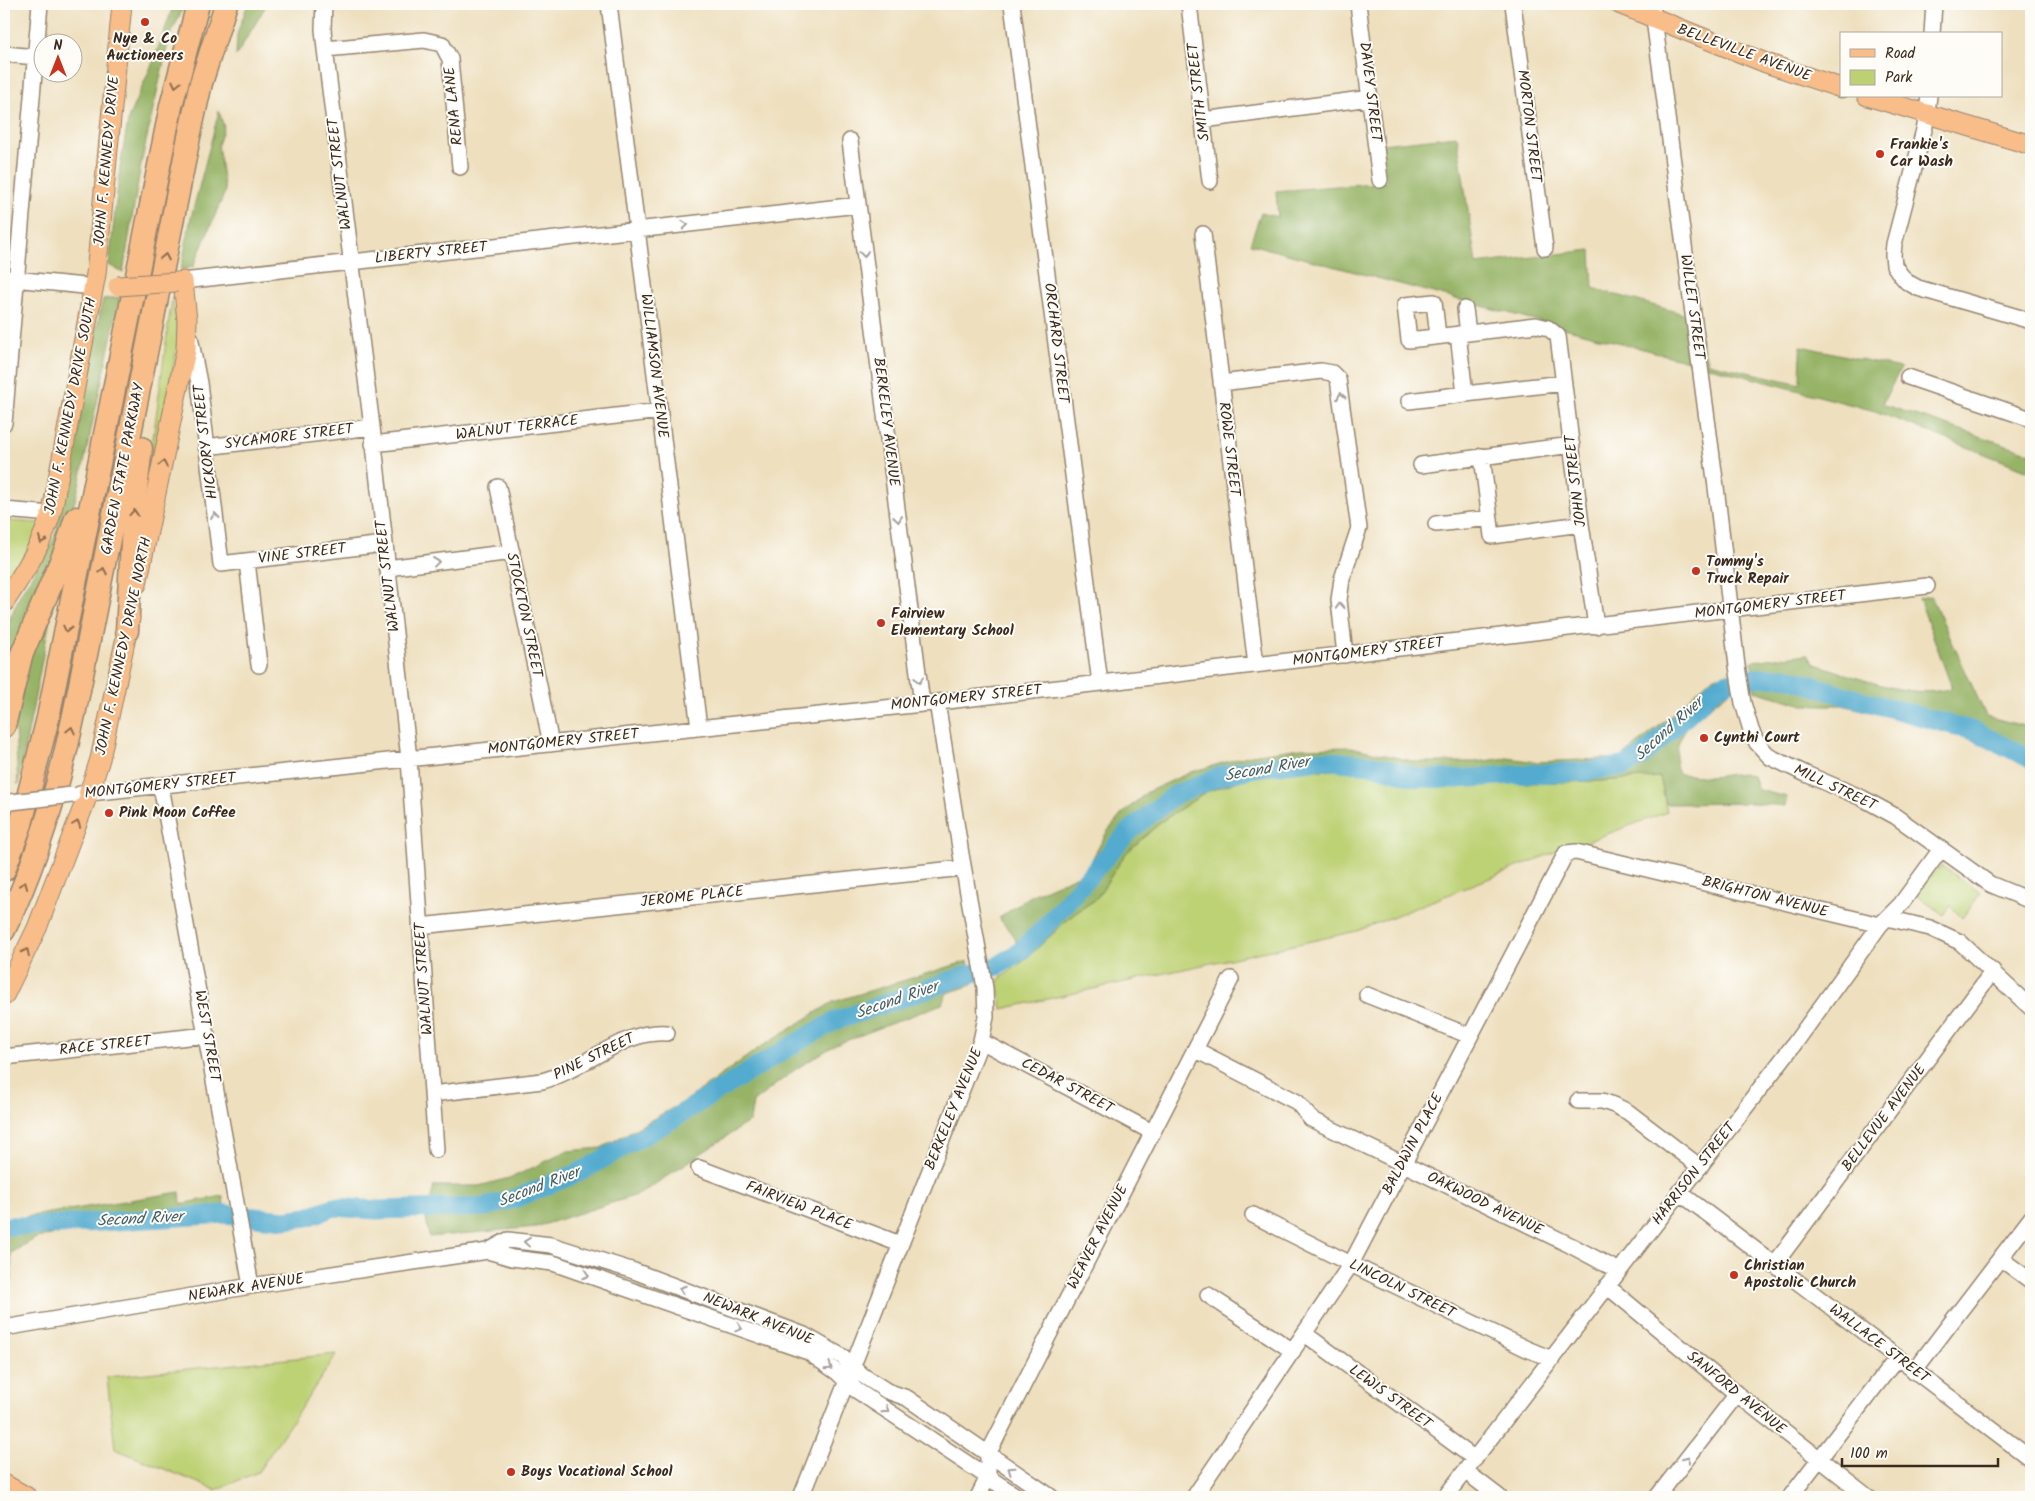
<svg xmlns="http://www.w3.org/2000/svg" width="2035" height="1501" font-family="Kalam,sans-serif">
  <rect width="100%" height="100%" fill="#fdfcf7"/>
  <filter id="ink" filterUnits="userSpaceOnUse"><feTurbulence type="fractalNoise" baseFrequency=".02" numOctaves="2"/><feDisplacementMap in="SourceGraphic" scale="10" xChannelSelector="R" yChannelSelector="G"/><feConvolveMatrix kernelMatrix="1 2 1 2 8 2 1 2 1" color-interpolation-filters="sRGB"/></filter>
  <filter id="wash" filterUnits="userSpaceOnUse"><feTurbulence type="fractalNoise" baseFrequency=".0096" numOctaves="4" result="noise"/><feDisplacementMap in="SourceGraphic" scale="20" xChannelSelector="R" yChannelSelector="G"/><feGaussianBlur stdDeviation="1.12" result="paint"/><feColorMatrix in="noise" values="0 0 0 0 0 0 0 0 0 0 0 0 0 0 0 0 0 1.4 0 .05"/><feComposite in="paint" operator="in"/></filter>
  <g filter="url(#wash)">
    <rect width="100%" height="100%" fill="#eedfbe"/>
    <!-- green -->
    <path fill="#bdd174" stroke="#7c7e49" d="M172,297L179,338L142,522Z
      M10,521L37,523L41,527L4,589V524Z
      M1297,769L1376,772L1415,786L1599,781L1660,777L1667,812L1580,844L1572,842L1555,852L1357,931L1002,1009L998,980L1021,963L1074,914L1096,899L1126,853L1162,821L1206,792L1247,778Z
      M4,814H15L4,838Z
      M1940,866H1942L1981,893L1962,918L1950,906L1944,915L1917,896L1927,881Z
      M337,1354L258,1472L216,1490L115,1449L107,1377Z"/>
    <!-- forest -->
    <path fill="#96b366" stroke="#686e42" d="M174,4H185L169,38L141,164L123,273L109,265L120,167L129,116L154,60Z
      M248,4H267L236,56L237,34Z
      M219,111L224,127L218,145L225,192L193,267L181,270L190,222Z
      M1457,136L1476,264L1591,250L1593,288L1694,317L1708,363L1800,384L1801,346L1901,368L1882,404L2031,453V472L1875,411L1250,244L1261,213L1278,217L1276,191L1387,182L1382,144Z
      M120,297L78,490L61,548L4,706V632L21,593L54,539L74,456L88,370L103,299Z
      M1931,596L1986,716L2031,728V771L2013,757L1961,735L1916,723L1842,705H1804L1755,691L1752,661L1807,654L1815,664C1856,676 1910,701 1952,688L1919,598Z
      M53,603L18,785L15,729L22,673Z
      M1714,676H1727L1730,691C1719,700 1692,719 1685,730C1678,740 1671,763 1680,774L1711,777L1742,773L1753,776L1758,790L1787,797L1785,806L1753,803L1666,804L1660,777L1599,781L1415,786L1376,772L1297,769L1247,778L1206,792L1162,821L1126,853L1096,899L1074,914L1021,963L1015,938L999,918L1032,895L1078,875L1090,863L1107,832L1122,814L1147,792L1191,772L1251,755L1301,748L1351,747L1416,762H1476L1507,758L1538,762L1621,758L1658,727Z
      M968,961L972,985L947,993L942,1004L835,1045L796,1069L753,1102L750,1121L640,1194L536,1227L429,1237L426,1217L434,1186H479L513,1177L568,1151L601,1148L687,1100L756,1050L833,1002Z
      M180,1192L181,1204L223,1196L225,1214L130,1220L36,1238L11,1253L12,1280H4V1223L25,1217Z"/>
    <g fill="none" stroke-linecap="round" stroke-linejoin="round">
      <!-- river -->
      <path stroke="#52abcf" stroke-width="19" d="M1752,678L1787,677L1839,694L1974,731L2031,759
        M4,1226H38L225,1214L285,1220L307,1217L334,1207L376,1210L485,1207L517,1198L580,1172L668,1122L791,1046L835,1021L967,975L998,966L1019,952L1042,930L1128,832L1173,796L1220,776L1254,768L1320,760L1372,765L1418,778L1457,779L1527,774L1581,772L1624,766L1642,757L1718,686L1728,682"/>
    </g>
  </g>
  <g filter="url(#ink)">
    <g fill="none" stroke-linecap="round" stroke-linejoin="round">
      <!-- minor casing -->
      <g stroke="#94846e" stroke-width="18">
        <path id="minor" d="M324,4L323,29L325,49L372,427L409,759L436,1150
          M609,4L699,728
          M1012,4L1100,683
          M1189,4L1210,181
          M1358,4L1380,180
          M1513,4L1545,248
          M1652,4L1716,487L1737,666L1743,703L1751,730L1757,743L1770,757L1806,774L1862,798L1895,816L1990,884L2031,901
          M1932,34L1934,4
          M325,49L424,40L442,44L450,59L460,167
          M4,54L36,57
          M1929,96L1925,126L1894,244L1893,255L1894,265L1900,274L1907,282L1918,288L2031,321
          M1203,120L1370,98
          M850,141L922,704
          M1203,234L1256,665
          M4,278L94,287
          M183,281L858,205
          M1465,309L1468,333
          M1458,334L1465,394L1564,383
          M1438,336L1434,302L1405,305L1409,340L1536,325L1548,328L1558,336L1581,524L1596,626
          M190,337L199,383L221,564L384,544
          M1908,377L2031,419
          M1221,383L1321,371L1332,373L1338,379L1359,528L1342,579L1339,600L1345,655
          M1409,401L1465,394
          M4,423L40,4
          M373,444L660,411
          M206,447L372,427
          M1482,456L1492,536L1581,524
          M1421,465L1572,445
          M498,487L551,744
          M4,510L40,513L51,516
          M1436,524L1490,518
          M247,561L259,665
          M387,568L512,552
          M161,786L251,1286
          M80,794L922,704L1927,586
          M1887,918L1930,928L1960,942L2031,1008
          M420,926L963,868
          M1367,995L1470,1036
          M981,1041L1152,1132
          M1196,1050L1297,1102L1311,1119L1570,1245L1619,1271
          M4,1057L207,1035
          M432,1094L542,1081C584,1070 623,1029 667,1033
          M1578,1101H1602L1614,1105L1628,1112L1700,1167
          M699,1168L900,1244
          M1679,1192L2031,1459
          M1253,1215L1361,1269L1527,1349L1552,1359
          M488,1251L512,1258L553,1263L808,1352L837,1372L856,1390L1018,1497
          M2001,1259L2031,1281
          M1774,1265L1993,971
          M1607,1286L1737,1394L1868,1497
          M1208,1295L1293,1351
          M4,1328L251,1286L488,1251L508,1240L551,1245L634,1271L804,1335L843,1357L862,1375L887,1391L907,1398L1051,1497
          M1305,1334L1475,1459
          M1914,1371L2031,1218
          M1465,1471L1499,1497
          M801,1497L981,1041L986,1017L985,988L961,854L937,702
          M978,1497L988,1477V1454L1231,979
          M1194,1497L1351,1264L1566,853L1576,852L1880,925
          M1445,1497L1795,1043L1880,925L1901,904L1941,849
          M1657,1497L1737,1394
          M1790,1497L1897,1358"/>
      </g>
      <!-- major casing -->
      <g stroke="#94846e" stroke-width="21">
        <path id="major" d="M1619,4L1766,63L1841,88
          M1867,96L2031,145
          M137,584L186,350L187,320L183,281L177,282
          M4,603C24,572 44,543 53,506L96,274L122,4
          M4,996L37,928L92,784L100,759L130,618
          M4,1484L27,1497"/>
      </g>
      <!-- highway casing -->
      <g stroke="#94846e" stroke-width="25">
        <path id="highway" d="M127,631L134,506L141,448
          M4,726L21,656L66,549L76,518
          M4,870L21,824L48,718L171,106L198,4
          M4,930C40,856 62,776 78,695L189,137L201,83L226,4"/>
      </g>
      <!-- minor -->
      <use href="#minor" stroke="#fff" stroke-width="15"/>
      <!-- major -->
      <use href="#major" stroke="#f8bd89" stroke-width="19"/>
      <!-- highway -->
      <use href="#highway" stroke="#f8bd89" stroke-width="22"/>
      <!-- minor-bridge casing -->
      <g stroke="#94846e" stroke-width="18" stroke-linecap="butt">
        <path id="minor-bridge" d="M11,802L72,795"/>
      </g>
      <!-- major-bridge casing -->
      <g stroke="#94846e" stroke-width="21" stroke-linecap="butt">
        <path id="major-bridge" d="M118,286L177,282"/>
      </g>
      <!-- minor-bridge -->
      <use href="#minor-bridge" stroke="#fff" stroke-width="15"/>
      <!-- major-bridge -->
      <use href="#major-bridge" stroke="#f8bd89" stroke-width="19"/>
    </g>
    <!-- one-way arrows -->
    <defs><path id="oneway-chevron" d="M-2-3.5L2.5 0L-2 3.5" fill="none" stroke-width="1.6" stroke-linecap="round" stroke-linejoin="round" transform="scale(1.25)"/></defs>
    <g stroke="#906c4e">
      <use href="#oneway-chevron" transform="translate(176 84) rotate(103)"/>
      <use href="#oneway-chevron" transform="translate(165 257) rotate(-79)"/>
      <use href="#oneway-chevron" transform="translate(163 464) rotate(-78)"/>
      <use href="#oneway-chevron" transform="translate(134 513) rotate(-86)"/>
      <use href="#oneway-chevron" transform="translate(42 540) rotate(114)"/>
      <use href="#oneway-chevron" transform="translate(103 571) rotate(-79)"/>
      <use href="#oneway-chevron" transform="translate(67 629) rotate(102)"/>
      <use href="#oneway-chevron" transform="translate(71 730) rotate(-77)"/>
      <use href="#oneway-chevron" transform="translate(77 824) rotate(-69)"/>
      <use href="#oneway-chevron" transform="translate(24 885) rotate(-68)"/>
      <use href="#oneway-chevron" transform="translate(26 952) rotate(-64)"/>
    </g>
    <g stroke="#a79f9a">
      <use href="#oneway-chevron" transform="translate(685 225) rotate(-6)"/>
      <use href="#oneway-chevron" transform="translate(864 254) rotate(83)"/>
      <use href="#oneway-chevron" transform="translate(1341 396) rotate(-99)"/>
      <use href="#oneway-chevron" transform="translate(215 516) rotate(-97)"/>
      <use href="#oneway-chevron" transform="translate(898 519) rotate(83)"/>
      <use href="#oneway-chevron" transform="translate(436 562) rotate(-7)"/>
      <use href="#oneway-chevron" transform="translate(1340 606) rotate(-94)"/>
      <use href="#oneway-chevron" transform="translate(919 680) rotate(83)"/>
      <use href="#oneway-chevron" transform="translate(527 1242) rotate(-174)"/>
      <use href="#oneway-chevron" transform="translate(586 1275) rotate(19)"/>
      <use href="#oneway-chevron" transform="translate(682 1289) rotate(-160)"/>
      <use href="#oneway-chevron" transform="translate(739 1328) rotate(19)"/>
      <use href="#oneway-chevron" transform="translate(829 1367) rotate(35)"/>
      <use href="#oneway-chevron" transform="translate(886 1410) rotate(33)"/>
      <use href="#oneway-chevron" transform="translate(1687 1459) rotate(-52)"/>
      <use href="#oneway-chevron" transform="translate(1011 1470) rotate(-145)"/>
    </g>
  </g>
  <!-- markers -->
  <g fill="#c8321e" stroke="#fdfcf7" stroke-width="2">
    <circle cx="145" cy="22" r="5"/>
    <circle cx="1880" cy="154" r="5"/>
    <circle cx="1696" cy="571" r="5"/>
    <circle cx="881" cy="623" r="5"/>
    <circle cx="1704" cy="738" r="5"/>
    <circle cx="109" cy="813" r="5"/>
    <circle cx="1734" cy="1275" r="5"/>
    <circle cx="511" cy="1472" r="5"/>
  </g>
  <g text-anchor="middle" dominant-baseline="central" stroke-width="4" stroke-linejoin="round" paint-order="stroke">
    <!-- poi labels -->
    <g font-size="15" font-weight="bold" fill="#3b2a1e" stroke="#fdfcf7" text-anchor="start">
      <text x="145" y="39" text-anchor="middle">Nye &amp; Co<tspan x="145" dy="17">Auctioneers</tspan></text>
      <text x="1890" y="145">Frankie's<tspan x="1890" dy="17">Car Wash</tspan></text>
      <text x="1706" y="562">Tommy's<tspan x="1706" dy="17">Truck Repair</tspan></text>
      <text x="891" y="614">Fairview<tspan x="891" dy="17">Elementary School</tspan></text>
      <text x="1714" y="738">Cynthi Court</text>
      <text x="119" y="813">Pink Moon Coffee</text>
      <text x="1744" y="1266">Christian<tspan x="1744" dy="17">Apostolic Church</tspan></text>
      <text x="521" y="1472">Boys Vocational School</text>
    </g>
    <!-- street labels -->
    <g font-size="15" fill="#3b2a1e" stroke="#fdfcf7">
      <text transform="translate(1744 53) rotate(20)">BELLEVILLE AVENUE</text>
      <text transform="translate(1199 92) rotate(-97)">SMITH STREET</text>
      <text transform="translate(1370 92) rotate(83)">DAVEY STREET</text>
      <text transform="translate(454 106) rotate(-96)">RENA LANE</text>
      <text transform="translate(1529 126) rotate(83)">MORTON STREET</text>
      <text transform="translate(107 161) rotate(-85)">JOHN F. KENNEDY DRIVE</text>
      <text transform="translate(340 174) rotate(-97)">WALNUT STREET</text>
      <text transform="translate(431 253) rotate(-6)">LIBERTY STREET</text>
      <text transform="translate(1692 307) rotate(82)">WILLET STREET</text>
      <text transform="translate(1056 343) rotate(83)">ORCHARD STREET</text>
      <text transform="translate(654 366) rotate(83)">WILLIAMSON AVENUE</text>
      <text transform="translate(71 406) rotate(-79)">JOHN F. KENNEDY DRIVE SOUTH</text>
      <text transform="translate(886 422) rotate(83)">BERKELEY AVENUE</text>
      <text transform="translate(517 428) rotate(-7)">WALNUT TERRACE</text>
      <text transform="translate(289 437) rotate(-7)">SYCAMORE STREET</text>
      <text transform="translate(206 442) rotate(-97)">HICKORY STREET</text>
      <text transform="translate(1229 449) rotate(83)">ROWE STREET</text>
      <text transform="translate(123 469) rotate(-79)">GARDEN STATE PARKWAY</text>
      <text transform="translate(1576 481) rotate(-97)">JOHN STREET</text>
      <text transform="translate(302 554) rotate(-7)">VINE STREET</text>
      <text transform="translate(388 576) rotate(-97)">WALNUT STREET</text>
      <text transform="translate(1770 605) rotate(-7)">MONTGOMERY STREET</text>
      <text transform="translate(524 615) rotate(78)">STOCKTON STREET</text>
      <text transform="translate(124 646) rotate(-78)">JOHN F. KENNEDY DRIVE NORTH</text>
      <text transform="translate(1368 652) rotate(-7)">MONTGOMERY STREET</text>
      <text transform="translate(966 698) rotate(-6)">MONTGOMERY STREET</text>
      <text transform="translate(563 742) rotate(-6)">MONTGOMERY STREET</text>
      <text transform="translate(160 786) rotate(-6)">MONTGOMERY STREET</text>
      <text transform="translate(1835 788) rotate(25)">MILL STREET</text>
      <text transform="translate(692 897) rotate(-6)">JEROME PLACE</text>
      <text transform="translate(1765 897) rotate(14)">BRIGHTON AVENUE</text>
      <text transform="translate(424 979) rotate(-94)">WALNUT STREET</text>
      <text transform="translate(207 1036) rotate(80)">WEST STREET</text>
      <text transform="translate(105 1046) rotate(-6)">RACE STREET</text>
      <text transform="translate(594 1057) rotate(-26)">PINE STREET</text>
      <text transform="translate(1067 1086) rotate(28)">CEDAR STREET</text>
      <text transform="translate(954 1109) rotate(-68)">BERKELEY AVENUE</text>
      <text transform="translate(1884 1118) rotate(-53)">BELLEVUE AVENUE</text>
      <text transform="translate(1413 1144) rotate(-62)">BALDWIN PLACE</text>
      <text transform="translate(1694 1174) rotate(-52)">HARRISON STREET</text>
      <text transform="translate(1485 1204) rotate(26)">OAKWOOD AVENUE</text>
      <text transform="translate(799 1206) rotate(21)">FAIRVIEW PLACE</text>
      <text transform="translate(1098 1237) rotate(-63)">WEAVER AVENUE</text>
      <text transform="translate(246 1288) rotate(-9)">NEWARK AVENUE</text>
      <text transform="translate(1402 1289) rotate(26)">LINCOLN STREET</text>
      <text transform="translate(758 1319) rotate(22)">NEWARK AVENUE</text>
      <text transform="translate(1879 1344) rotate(37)">WALLACE STREET</text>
      <text transform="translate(1736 1393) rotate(39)">SANFORD AVENUE</text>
      <text transform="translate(1390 1397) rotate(36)">LEWIS STREET</text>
    </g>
    <!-- water labels -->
    <g font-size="16" font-style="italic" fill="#445e65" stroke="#fdfcf7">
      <text transform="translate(1669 729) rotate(-42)">Second River</text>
      <text transform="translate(1267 769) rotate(-10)">Second River</text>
      <text transform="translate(897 1000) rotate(-19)">Second River</text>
      <text transform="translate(539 1187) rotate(-21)">Second River</text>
      <text transform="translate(140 1219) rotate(-3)">Second River</text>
    </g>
  </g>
  <!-- margin -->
  <rect width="2035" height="1501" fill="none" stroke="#fdfcf7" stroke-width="20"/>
  <!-- legend -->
  <rect x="1840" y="32" width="162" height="65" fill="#fdfcf7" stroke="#afa8a0"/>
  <rect x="1850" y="49" width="25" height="8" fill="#f8bd89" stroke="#afa8a0"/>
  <text x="1885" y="58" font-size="15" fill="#3b2a1e">Road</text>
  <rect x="1850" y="70" width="25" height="15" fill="#bdd174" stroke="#afa8a0"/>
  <text x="1885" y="82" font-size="15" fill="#3b2a1e">Park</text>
  <!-- north arrow -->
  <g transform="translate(58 58)"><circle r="24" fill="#fdfcf7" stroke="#afa8a0"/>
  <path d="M0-4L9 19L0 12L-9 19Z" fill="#c8321e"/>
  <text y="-8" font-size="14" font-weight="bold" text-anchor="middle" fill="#3b2a1e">N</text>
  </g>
  <!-- scale -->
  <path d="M1842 1458v8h156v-8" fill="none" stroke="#3b2a1e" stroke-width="2.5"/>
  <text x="1850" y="1458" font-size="15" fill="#3b2a1e" stroke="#fdfcf7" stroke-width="4" paint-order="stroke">100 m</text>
</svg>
